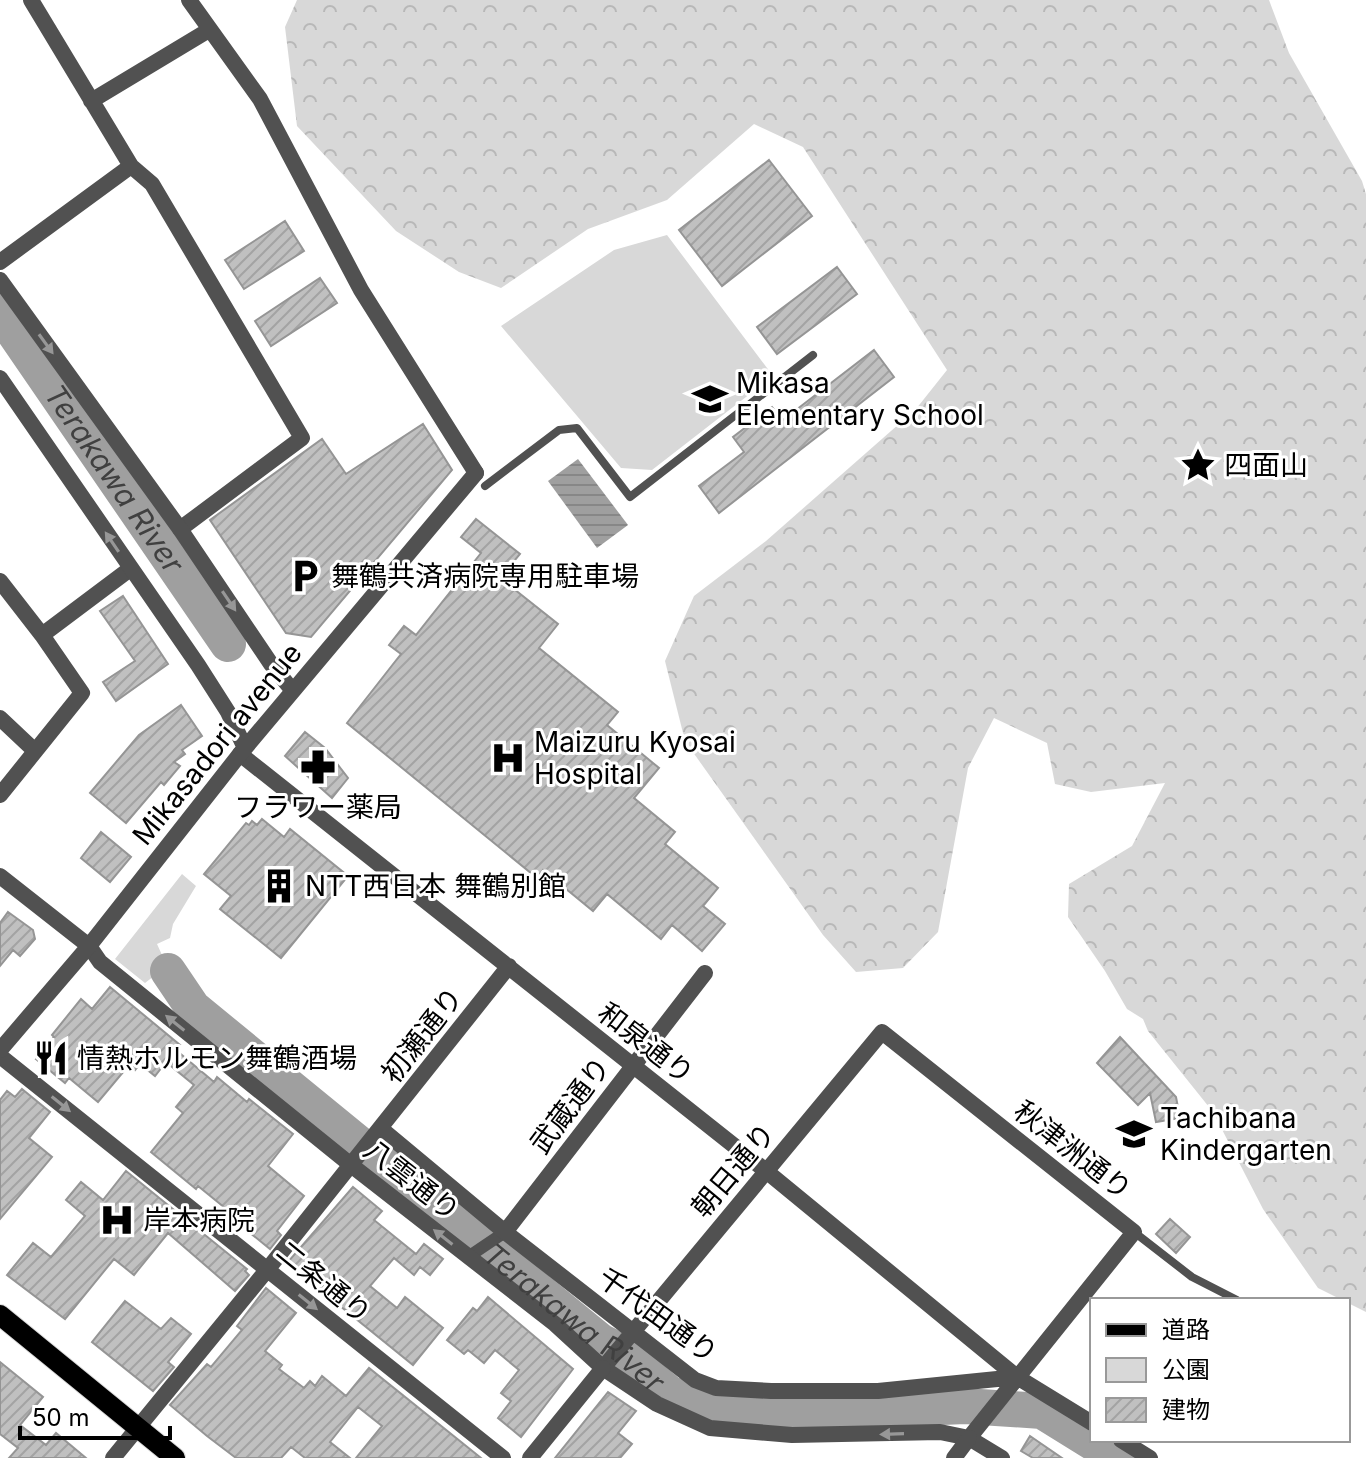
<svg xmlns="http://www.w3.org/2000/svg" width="1366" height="1458" font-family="Inter,'Noto Sans JP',sans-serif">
  <defs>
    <pattern id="forest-crowns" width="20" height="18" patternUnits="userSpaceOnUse" patternTransform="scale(2)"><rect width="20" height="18" fill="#d8d8d8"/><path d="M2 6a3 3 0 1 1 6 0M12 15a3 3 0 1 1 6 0" fill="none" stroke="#b8b8b8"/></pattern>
    <pattern id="water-rules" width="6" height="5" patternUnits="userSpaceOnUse" patternTransform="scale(2)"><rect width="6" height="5" fill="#9f9f9f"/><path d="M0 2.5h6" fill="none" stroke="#878787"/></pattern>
    <pattern id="building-hatch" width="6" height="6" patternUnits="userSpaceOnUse" patternTransform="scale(2)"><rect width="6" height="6" fill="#c0c0c0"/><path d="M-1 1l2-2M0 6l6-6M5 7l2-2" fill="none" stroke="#a3a3a3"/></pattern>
  </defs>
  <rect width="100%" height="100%" fill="#fff"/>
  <!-- forest -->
  <path fill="url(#forest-crowns)" d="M297,0H1269L1289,53L1362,181L1366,194V1312L1348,1303V1300H1342L1318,1288L1263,1209L1213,1112L1148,1031L1143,1019L1127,1009L1105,971L1068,917L1069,884L1132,846L1165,783L1091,792L1055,784L1047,743L994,718L968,768L938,932L903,968L856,972L823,935L685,741L665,661L694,596L766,541L916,409L947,370L803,147L754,124L667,200L588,229L501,288L459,272L396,231L297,126L285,27Z"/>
  <!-- park -->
  <path fill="#d8d8d8" d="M667,235L773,376L652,470L621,468L501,326L614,250Z
    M182,874L196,886L173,924L170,938L157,944L167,966L145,983L115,959Z"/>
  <!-- water -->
  <path fill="url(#water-rules)" d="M578,459L628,525L597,548L548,481Z"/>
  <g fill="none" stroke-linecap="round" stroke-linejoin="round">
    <!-- river -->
    <g stroke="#9f9f9f" stroke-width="36">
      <path id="s1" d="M0,312L228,644"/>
      <path id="s2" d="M168,971L193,1008L600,1341L618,1350L670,1394L713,1406L779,1414L965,1406L1042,1411L1118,1458"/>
    </g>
  </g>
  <!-- building -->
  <path fill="url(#building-hatch)" stroke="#959595" stroke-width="2" d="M769,160L812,216L722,286L679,230Z
    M285,221L304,251L244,289L225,260Z
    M837,267L857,294L777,354L757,327Z
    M320,278L337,303L271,346L255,321Z
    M874,350L894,377L719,513L699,486L744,452L733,437L772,407L783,420Z
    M423,424L452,470L311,637L286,633L210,520L322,439L346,474Z
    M476,519L520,554L500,578L558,624L539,648L618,712L607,725L659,768L634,798L675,832L665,844L718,888L703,906L725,924L702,951L672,925L661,939L607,894L593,911L543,870L537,878L347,723L401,654L389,645L404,626L416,635L481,553L461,537Z
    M123,596L168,664L116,701L103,682L135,661L100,611Z
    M181,705L202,736L182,750L185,754L174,762L180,766L164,785L161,782L126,823L90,793L139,735Z
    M305,732L325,748L348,778L332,798L285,756Z
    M262,819L284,837L290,829L348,876L281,958L220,909L231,896L204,874L246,823L249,825L252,821L257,825Z
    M101,832L131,857L110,882L81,858Z
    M8,912L33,930L35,939L20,956L13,950L0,966V923Z
    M110,987L180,1045L176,1050L214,1082L217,1077L247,1102L249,1099L293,1134L268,1166L304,1196L277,1231L281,1235L270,1249L223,1211L225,1208L198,1186L196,1189L151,1152L183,1113L176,1107L194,1085L166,1062L155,1076L140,1064L135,1070L129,1065L98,1102L69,1078L65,1083L36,1059L54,1037L52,1035L81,999L92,1009Z
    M1120,1037L1176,1097L1180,1118L1156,1122L1150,1093L1138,1105L1097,1063Z
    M22,1089L50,1112L29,1138L52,1157L0,1219V1100L7,1091L15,1097Z
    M126,1171L247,1269L245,1271L249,1275L235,1291L168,1233L134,1275L114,1259L65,1319L7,1275L33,1243L51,1257L85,1216L66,1200L81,1182L103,1200Z
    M353,1187L382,1211L374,1220L416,1254L424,1244L443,1259L430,1275L420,1267L414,1275L394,1258L370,1286L397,1308L405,1297L443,1328L413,1365L287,1263Z
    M1170,1219L1190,1237L1176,1253L1156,1234Z
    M266,1288L296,1313L265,1351L282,1365L279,1369L304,1388L310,1381L315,1386L322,1376L346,1396L369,1368L481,1458H356L382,1426L358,1407L330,1442L350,1458H305L291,1447L281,1458H236L207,1436L170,1405L207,1364L211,1367L242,1330L237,1326Z
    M488,1297L573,1369L521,1437L498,1418L511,1401L501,1393L519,1370L495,1350L484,1363L468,1350L464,1354L447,1340L473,1308L477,1311Z
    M125,1301L161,1329L171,1318L191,1334L168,1362L174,1367L153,1391L92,1342Z
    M0,1362L43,1397L20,1425L46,1445L56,1433L86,1458H9L18,1448L0,1434Z
    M608,1392L636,1411L618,1433L632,1444L620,1458H555Z
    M1030,1436L1062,1458H1033L1021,1451Z"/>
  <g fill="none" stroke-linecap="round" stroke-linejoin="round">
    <!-- primary casing -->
    <g stroke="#dbdbdb" stroke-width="22">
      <path id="primary" d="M0,1315L175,1458"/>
    </g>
    <!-- service -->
    <path stroke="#515151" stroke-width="8" d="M485,486L559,430L577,428L630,497L813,355
      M1134,1232L1192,1277L1237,1300"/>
    <!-- pedestrian -->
    <path stroke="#515151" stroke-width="12" d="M468,1257L505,1232"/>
    <!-- minor -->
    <path stroke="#515151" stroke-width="16" d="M189,0L260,99L361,290L476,473
      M91,101L209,30
      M131,166L152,184L302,438L180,529
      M0,262L131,166L31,0
      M0,581L42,635L82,693L0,795
      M42,635L130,569
      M0,718L35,751
      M240,754L766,1171L1017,1377L1092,1423
      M89,946L100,962L351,1165L555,1324L603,1368L657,1404L710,1428L792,1435L940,1432L969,1438L1002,1458
      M0,1056L503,1458
      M380,1128L505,1232L695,1380L716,1388L771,1391H878L1017,1377
      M505,1232L705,973
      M603,1368L882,1032L1134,1232L969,1438
      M1121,1440L1150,1458
      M113,1458L267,1270L509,966"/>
    <!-- tertiary -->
    <path stroke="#515151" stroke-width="16" d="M0,280L180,529L271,664L293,691
      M0,378L198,665L228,712L245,748
      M0,876L89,946
      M0,1050L89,946L240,754L476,473
      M530,1458L603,1368
      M954,1458L969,1438"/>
    <!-- primary -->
    <use href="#primary" stroke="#000" stroke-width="20"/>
  </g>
  <!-- one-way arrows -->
  <defs><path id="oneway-solid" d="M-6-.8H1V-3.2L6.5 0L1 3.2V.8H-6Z" transform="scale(2)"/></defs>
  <g fill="#979797">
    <use href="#oneway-solid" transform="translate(46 344) rotate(54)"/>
    <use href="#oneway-solid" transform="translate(112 542) rotate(-124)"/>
    <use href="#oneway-solid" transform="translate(229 601) rotate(56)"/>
    <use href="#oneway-solid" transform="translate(175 1023) rotate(-141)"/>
    <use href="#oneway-solid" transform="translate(61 1104) rotate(39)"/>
    <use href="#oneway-solid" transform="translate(443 1237) rotate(-142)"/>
    <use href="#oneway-solid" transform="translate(308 1302) rotate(39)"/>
    <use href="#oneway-solid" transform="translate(892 1434) rotate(178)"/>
  </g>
  <!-- icons -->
  <defs>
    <g id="school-bare" transform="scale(2.76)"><path d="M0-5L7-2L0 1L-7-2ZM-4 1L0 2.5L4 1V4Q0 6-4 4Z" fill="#000" stroke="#fff" stroke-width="2.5" paint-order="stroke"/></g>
    <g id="sight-bare" transform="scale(2.76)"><path d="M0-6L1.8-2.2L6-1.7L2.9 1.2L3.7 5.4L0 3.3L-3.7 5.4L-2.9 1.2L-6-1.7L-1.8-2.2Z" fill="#000" stroke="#fff" stroke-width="2.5" paint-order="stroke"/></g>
    <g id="parking-bare" transform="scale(2.76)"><path d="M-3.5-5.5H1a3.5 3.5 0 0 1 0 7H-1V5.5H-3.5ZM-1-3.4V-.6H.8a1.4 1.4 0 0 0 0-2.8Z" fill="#000" stroke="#fff" stroke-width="2.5" paint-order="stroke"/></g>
    <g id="hospital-bare" transform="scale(2.76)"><path d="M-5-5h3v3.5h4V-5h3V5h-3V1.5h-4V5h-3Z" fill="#000" stroke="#fff" stroke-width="2.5" paint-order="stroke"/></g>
    <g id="pharmacy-bare" transform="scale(2.76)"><path d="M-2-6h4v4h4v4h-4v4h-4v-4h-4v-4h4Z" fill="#000" stroke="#fff" stroke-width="2.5" paint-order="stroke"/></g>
    <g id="building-bare" transform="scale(2.76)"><path d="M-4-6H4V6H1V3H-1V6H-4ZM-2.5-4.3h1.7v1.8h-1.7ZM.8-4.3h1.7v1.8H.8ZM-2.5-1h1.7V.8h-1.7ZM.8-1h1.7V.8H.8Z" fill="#000" stroke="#fff" stroke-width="2.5" paint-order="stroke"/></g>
    <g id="restaurant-bare" transform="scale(2.76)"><path d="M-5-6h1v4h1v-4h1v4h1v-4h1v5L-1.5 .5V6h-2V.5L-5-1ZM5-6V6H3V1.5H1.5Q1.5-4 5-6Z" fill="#000" stroke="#fff" stroke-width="2.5" paint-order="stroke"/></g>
  </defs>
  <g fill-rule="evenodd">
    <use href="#school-bare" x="710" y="399"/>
    <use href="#sight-bare" x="1198" y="465"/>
    <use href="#parking-bare" x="305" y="576"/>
    <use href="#hospital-bare" x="508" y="758"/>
    <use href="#pharmacy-bare" x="318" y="767"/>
    <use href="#building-bare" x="279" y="886"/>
    <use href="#restaurant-bare" x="51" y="1058"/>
    <use href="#school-bare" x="1134" y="1134"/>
    <use href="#hospital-bare" x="117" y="1220"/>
  </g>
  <g text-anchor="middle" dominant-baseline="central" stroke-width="6" stroke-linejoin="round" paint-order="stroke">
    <!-- poi labels -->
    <g font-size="28" fill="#000" stroke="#fff" text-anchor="start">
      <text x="736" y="383">Mikasa<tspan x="736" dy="32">Elementary School</tspan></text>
      <text x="1224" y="465">四面山</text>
      <text x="331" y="576">舞鶴共済病院専用駐車場</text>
      <text x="534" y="742">Maizuru Kyosai<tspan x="534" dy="32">Hospital</tspan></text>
      <text x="318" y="807" text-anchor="middle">フラワー薬局</text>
      <text x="305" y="886">NTT西日本 舞鶴別館</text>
      <text x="77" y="1058">情熱ホルモン舞鶴酒場</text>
      <text x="1160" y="1118">Tachibana<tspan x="1160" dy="32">Kindergarten</tspan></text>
      <text x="143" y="1220">岸本病院</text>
    </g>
    <!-- street labels -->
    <g font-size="28" fill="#000" stroke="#fff">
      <text transform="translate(217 744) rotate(-51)">Mikasadori avenue</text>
      <text transform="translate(422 1035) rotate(-52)">初瀬通り</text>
      <text transform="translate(646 1043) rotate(38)">和泉通り</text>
      <text transform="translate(570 1105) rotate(-53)">武蔵通り</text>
      <text transform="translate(1073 1150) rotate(38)">秋津洲通り</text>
      <text transform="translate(733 1170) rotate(-50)">朝日通り</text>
      <text transform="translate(412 1180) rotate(38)">八雲通り</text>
      <text transform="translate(324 1282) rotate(39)">二条通り</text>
      <text transform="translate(658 1315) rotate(36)">千代田通り</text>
    </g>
    <!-- water labels -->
    <g font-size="30" font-style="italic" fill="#404040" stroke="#fff">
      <text stroke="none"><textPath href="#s1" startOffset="202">Terakawa River</textPath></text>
      <text stroke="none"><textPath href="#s2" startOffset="536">Terakawa River</textPath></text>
    </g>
  </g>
  <!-- legend -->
  <rect x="1090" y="1298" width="260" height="144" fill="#ffffff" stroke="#999999" stroke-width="2"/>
  <rect x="1106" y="1324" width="40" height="12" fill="#000000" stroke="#999999" stroke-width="2"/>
  <text x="1162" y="1338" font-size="24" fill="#000000">道路</text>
  <rect x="1106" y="1358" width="40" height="24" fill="#d8d8d8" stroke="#999999" stroke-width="2"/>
  <text x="1162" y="1378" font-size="24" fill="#000000">公園</text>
  <rect x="1106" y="1398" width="40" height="24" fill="url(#building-hatch)" stroke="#999999" stroke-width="2"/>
  <text x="1162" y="1418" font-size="24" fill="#000000">建物</text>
  <!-- scale -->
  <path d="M20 1426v12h150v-12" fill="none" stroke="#000000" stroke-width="4"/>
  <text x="32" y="1426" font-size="24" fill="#000000" stroke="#ffffff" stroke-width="6" paint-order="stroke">50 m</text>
</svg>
